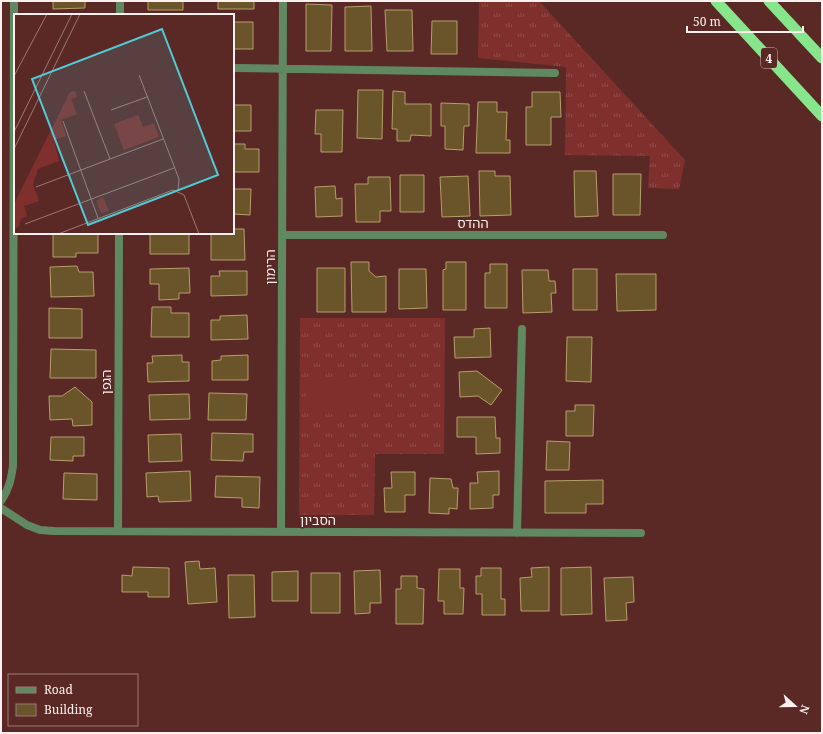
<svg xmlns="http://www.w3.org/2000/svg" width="823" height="734" font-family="'Noto Serif','Noto Sans Hebrew',serif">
  <defs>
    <pattern id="grass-tufts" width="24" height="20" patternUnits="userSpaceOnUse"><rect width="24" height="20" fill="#7f302d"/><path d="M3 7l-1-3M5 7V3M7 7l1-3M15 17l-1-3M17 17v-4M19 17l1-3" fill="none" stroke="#924e4c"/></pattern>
  </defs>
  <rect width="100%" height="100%" fill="#5a2926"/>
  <!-- grass -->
  <path fill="url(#grass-tufts)" d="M479,1H539L685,160L679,189L648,188L650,156L565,155L566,67L478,58Z
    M300,318H445L444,454H375L374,515H299Z"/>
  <!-- pitch -->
  <path fill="#7f302d" d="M306,380H369L368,414L306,413Z"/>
  <!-- building -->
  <path fill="#695529" stroke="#b79e6c" d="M53,1H85V8L53,9Z
    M148,1H183V10H148Z
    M218,1H254V9H218Z
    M306,4L332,5L331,51H306Z
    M371,6L372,51H345V7Z
    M385,10H412L413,51H387Z
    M432,21H457V54H431Z
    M233,22H253V49H233Z
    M358,90H383L382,139L357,138Z
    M393,91L405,92V104H431V136L411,135L410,141H397V129H392Z
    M532,92H560L561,117H551V145H526V107H532Z
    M478,102H497V112H507L506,140H510V153H476Z
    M441,103L469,104V126H464L463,150L445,149V126H441Z
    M233,105H251V131H233Z
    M316,110H343L342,152H321V134H315Z
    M233,144H245V149H259V172H233Z
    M479,171H495V176H510L511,215L480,216Z
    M574,171H596L598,216L575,217Z
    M613,174H641L640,215H613Z
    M400,175H424V212H400Z
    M468,176L470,216L442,217L440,177Z
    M368,177H390L391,211H380V222H356L355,184H368Z
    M335,186L336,199L342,198V216L316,217L315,187Z
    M233,189H251L250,215L233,214Z
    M233,229H244L245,260H211V233H233Z
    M53,233H98V253H76V257H53Z
    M150,233H189V254H150Z
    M351,262H369V271L376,277L386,276V312H352Z
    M446,262H466V310H443V270L446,269Z
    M490,264H507V308H485V273H490Z
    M77,266L79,272H93L94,296L51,297L50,267Z
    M189,268L190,293H179V299L159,300V284H150V269Z
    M317,268H345V312H317Z
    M399,269H426L427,308L399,309Z
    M573,269H597V310H573Z
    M522,270H548L549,281H555L556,293H551L552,312L523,313Z
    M219,271H247V295L211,296V276H220Z
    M616,274H656V310L617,311Z
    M152,307H171V313H189V337H151Z
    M49,308L82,309V338H49Z
    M247,315L248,339L211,340V320H220V316Z
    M490,328L491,357L455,358L454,337H474V329Z
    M567,337H592L591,382L566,381Z
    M51,349L96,350V378H50Z
    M182,355V362H189V381L148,382L147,363H153L152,356Z
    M248,355V380H212V361L221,360V356Z
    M477,371L502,390L491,405L478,396L460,397L459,372Z
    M75,387L92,402V425L73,426L72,419L50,420L49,396H62Z
    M209,393L247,394L246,420H208Z
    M189,394L190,419L150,420L149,395Z
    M575,405H594L593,436H566V411H575Z
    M457,417H495L496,438H500V453L476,454V437H457Z
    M212,433L253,434V452H244L243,461L211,460Z
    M181,434L182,461L149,462L148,435Z
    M51,437H84V456H73V461L50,460Z
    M547,441L570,442L569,470H546Z
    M190,471L191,501L159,502L158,496L147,497L146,473Z
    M499,471V495H493V508L470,509V483H478L477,472Z
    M391,472H415V495H405V512H385L384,488H392Z
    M64,473L97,474V500L63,499Z
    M216,476L260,477L259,508L242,507V498L215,497Z
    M430,478L451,479L453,488H458L457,509L449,508V514L429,513Z
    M603,480V504H586V513H545V481Z
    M199,561L200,569L215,568L217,602L188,604L185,562Z
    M133,567L169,568V597H148V592H122V575L132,576Z
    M549,567V611H521L520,578L532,577L531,568Z
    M591,567L592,614L561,615V568Z
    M481,568H501V599H505V615H482V594H476V576H481Z
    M439,569H460V588H464L463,614H444V601H438Z
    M380,570L381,603H370V613L355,614L354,571Z
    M298,571V601H272V572Z
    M311,573H340V613H311Z
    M228,575H254L255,617L229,618Z
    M401,576H417V588L424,589L423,624H396V589H401Z
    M633,577L634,602L626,603L627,620L606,621L604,578Z"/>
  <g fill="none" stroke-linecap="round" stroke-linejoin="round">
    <!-- minor -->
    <path stroke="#618961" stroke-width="8" d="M120,15V1
      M233,68L555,73
      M282,235H663
      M1,508L27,525L40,530L54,531L641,533
      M118,531L119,233
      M281,532L283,1
      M517,533L522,329"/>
    <!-- tertiary -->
    <path stroke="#618961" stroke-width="8" d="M1,501C9,489 11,480 13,466L14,1"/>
    <!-- trunk -->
    <path stroke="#87e68c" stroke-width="11" d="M716,1L822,116
      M769,1L822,58"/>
  </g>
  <g text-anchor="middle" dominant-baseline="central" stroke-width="3" stroke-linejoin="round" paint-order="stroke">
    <!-- shield labels -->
    <rect fill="#5a2926" stroke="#ccb4b2" stroke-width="1" x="761" y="48" width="16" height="20" rx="3"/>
    <g font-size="12" font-weight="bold" fill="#fdf0ee">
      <text x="769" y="58">4</text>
    </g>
    <!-- street labels -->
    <g font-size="13" fill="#fdf0ee" stroke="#5a2926">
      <text x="473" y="223">ההדס</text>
      <text transform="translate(270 267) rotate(-90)">הרימון</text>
      <text transform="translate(106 382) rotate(-90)">הגפן</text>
      <text x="318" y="520">הסביון</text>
    </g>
  </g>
  <!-- overview -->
  <g transform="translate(14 14)">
    <rect width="220" height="220" fill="#5a2926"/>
    <path d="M61,77L63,83L57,85L63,100L47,106L52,122L40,126L45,147L24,155L19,170L25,187L10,192L13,202L7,205L5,212L0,216V190L56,78ZM124,101L129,113L140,109L145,123L110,136L100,110ZM89,183L95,197L87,199L82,187Z" fill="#7f302d"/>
    <path fill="none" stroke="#9b7976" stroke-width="1" d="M125,61L165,165L164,177M0,62L33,0M70,77L96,145M97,96L133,83M49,107L84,204M0,118L58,0M0,135L66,0M22,173L149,125M11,210L160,154M44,220L159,176L170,181L185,220"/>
    <path fill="#52cbd8" fill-opacity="0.15" stroke="#52cbd8" stroke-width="2" d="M148,15L204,161L74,211L18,65Z"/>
    <rect width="220" height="220" fill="none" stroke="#fdf0ee" stroke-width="2"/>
  </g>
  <!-- border -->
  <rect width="823" height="734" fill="none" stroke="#fdf0ee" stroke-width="4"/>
  <!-- legend -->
  <rect x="8" y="674" width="130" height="52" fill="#5a2926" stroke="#9b7976"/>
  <rect x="16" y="687" width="20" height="6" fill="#618961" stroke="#9b7976"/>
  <text x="44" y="694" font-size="12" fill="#fdf0ee">Road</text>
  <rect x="16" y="704" width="20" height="12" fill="#695529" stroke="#9b7976"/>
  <text x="44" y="714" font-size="12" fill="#fdf0ee">Building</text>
  <!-- north arrow -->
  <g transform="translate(795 706) rotate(111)" stroke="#5a2926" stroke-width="3" paint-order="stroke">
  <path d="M0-3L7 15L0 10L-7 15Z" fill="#fdf0ee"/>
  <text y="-6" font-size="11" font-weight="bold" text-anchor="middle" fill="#fdf0ee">N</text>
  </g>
  <!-- scale -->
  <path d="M687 26v6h116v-6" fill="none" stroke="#fdf0ee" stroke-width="2"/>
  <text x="693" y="26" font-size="12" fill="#fdf0ee" stroke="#5a2926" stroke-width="3" paint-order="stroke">50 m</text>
</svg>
